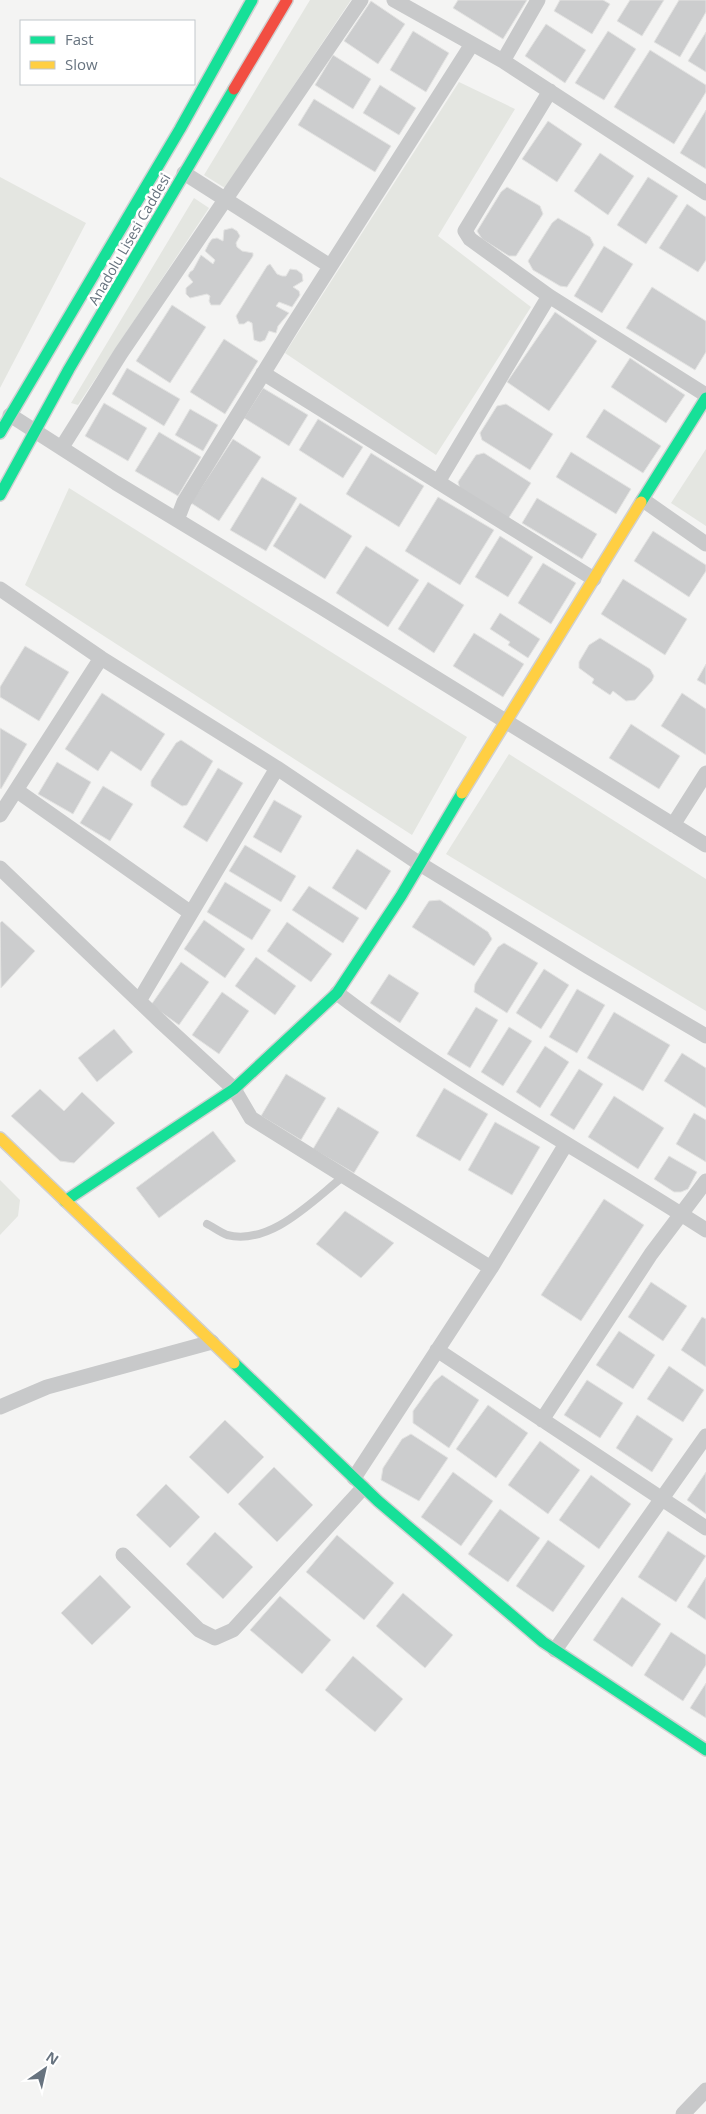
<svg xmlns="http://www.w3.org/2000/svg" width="706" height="2114" font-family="'Open Sans',sans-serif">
  <rect width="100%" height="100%" fill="#f4f4f3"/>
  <!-- green -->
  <path fill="#e4e6e1" d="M310,0H351L225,188L204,175Z
    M459,82L515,109L438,236L531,307L436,455L285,353Z
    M0,177L86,223L0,388Z
    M194,198L209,208L78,405L71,403Z
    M706,449V526L671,503Z
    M69,488L467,737L412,835L25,585Z
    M509,754L706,879V1011L446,854Z
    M0,1180L20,1200L18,1216L0,1235Z"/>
  <!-- building -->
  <path fill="#cccdce" stroke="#e3e3e2" d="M458,0H527L503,39L453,8Z
    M560,0H603L610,4L592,34L554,11Z
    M630,0H664L642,36L617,21Z
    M679,0H706V12L680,57L654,42Z
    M371,1L405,24L378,64L344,41Z
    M546,24L586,50L565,83L525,56Z
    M413,31L449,53L426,92L390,70Z
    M608,31L636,49L604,100L575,83Z
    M706,32V72L688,61Z
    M650,50L706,85V92L674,144L614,107Z
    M333,55L371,79L353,109L315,85Z
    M380,85L416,108L399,135L363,113Z
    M314,99L391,146L375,172L298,125Z
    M706,110V169L680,153Z
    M548,121L582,144L557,182L522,159Z
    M600,153L634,176L608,215L574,191Z
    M648,177L678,196L646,244L617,225Z
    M507,187L540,206L543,214L516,256H509L482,239L477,231L501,192Z
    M687,204L706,217V260L698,272L659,248Z
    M558,218L590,237L594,245L567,287L560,286L533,270L528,261L552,223Z
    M232,228L237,231L240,236L236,243L237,247L242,251L253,253V256L220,305H211L209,301L210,296L207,294L190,298L186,294V288L193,282L188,276L190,272L193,270L201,255L213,264L215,260L205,251L209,243L212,239L217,238L223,241L224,230Z
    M604,246L633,264L602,313L574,296Z
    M270,264L277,274L282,276H286L290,269L297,270L302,274L303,281L293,287L299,291L300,295L292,307L279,302L276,306L289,313L278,326L276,333L269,331L265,340L260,342L254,340L252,323L248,321L244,324H239L236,316L267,266Z
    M652,287L706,321V352L695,370L626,328Z
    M172,305L206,327L170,383L136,361Z
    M555,312L597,341L549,411L507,382Z
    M224,339L258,361L225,414L190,392Z
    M630,358L685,395L666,423L611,387Z
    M127,368L180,399L164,426L112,394Z
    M263,388L308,415L289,446L244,418Z
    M104,403L147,428L128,461L85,436Z
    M506,404L553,434L530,470L482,440L480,433L497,406Z
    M190,409L218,425L203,451L175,435Z
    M604,409L661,446L643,473L586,437Z
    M318,419L363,447L343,478L299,450Z
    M159,432L201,457L178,496L135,471Z
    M233,439L261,457L219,521L191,503Z
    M571,452L631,489L616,514L556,477Z
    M371,453L424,486L399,527L346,494Z
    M484,453L531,483L508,519L460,489L458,482L476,455Z
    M262,477L297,498L266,551L230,530Z
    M438,497L494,530L460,585L405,551Z
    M537,498L597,534L582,559L522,523Z
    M300,503L352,536L325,579L273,546Z
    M653,531L706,565V571L689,597L634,561Z
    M500,536L533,557L508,597L475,577Z
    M366,546L419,580L388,627L336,593Z
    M543,563L576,583L551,624L518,603Z
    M623,579L687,619L665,655L601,614Z
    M428,582L464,605L434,653L398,629Z
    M500,613L540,639L528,658L508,645L510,642L490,629Z
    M474,633L524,664L503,697L453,666Z
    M600,638L650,669L654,676L652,681L635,700L626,701L613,691L610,695L592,683L594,679L579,668V662L589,645Z
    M25,646L69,672L39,721L0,697V687Z
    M706,664V685L697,680Z
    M102,693L165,734L141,771L111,751L98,771L65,749Z
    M682,693L706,709V755L661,726Z
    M631,724L680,756L659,789L609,758Z
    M0,728L27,744L1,789L0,788Z
    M181,740L213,761L187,805L182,806L151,786V781L176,743Z
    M57,762L91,782L73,814L38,794Z
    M218,768L243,783L207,842L183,827Z
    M103,786L133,804L110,841L80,823Z
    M274,800L302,816L281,853L253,837Z
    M245,845L296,876L281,902L229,871Z
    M357,849L391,871L366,910L332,888Z
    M225,882L271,910L252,940L207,912Z
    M309,886L359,918L343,943L292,910Z
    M440,900L488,932L492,939L474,966L412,927L429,901Z
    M204,920L245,949L225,978L184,949Z
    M2,921L35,951L1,988L0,923Z
    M287,922L332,954L311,982L267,951Z
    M504,943L538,963L507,1013L474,992L475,984L498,947Z
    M256,957L296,986L275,1015L235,986Z
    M181,962L209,982L179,1025L151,1005Z
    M544,969L569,985L541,1029L516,1013Z
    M389,974L419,993L400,1023L370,1003Z
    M577,989L605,1005L577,1053L549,1037Z
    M222,992L249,1011L219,1054L192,1035Z
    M476,1007L498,1020L470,1068L447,1054Z
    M614,1012L670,1045L643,1091L587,1058Z
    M509,1027L532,1041L503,1086L481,1072Z
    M114,1029L133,1052L97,1082L78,1058Z
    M545,1046L569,1062L540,1108L516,1092Z
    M682,1053L706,1068V1108L664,1081Z
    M579,1069L603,1084L574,1130L550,1115Z
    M286,1074L326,1098L301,1140L261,1116Z
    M444,1088L488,1114L460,1161L416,1136Z
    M40,1089L64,1111L82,1092L115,1123L74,1163L60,1161L11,1116Z
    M614,1096L664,1128L638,1169L588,1137Z
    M338,1107L379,1132L354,1173L313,1149Z
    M694,1113L706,1120V1162L676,1144Z
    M495,1122L540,1147L512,1195L468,1170Z
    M213,1131L236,1161L159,1218L136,1188Z
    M669,1156L697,1172L688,1189L681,1192H674L654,1179Z
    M604,1199L644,1225L581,1321L541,1295Z
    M345,1211L394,1243L361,1278L316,1244Z
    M651,1282L687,1306L663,1341L628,1317Z
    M702,1317L706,1319V1367L681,1350Z
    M619,1331L655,1355L633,1389L596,1365Z
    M669,1366L704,1390L683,1422L647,1399Z
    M442,1375L479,1400L449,1448L413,1423V1411L434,1382Z
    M587,1380L623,1403L600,1438L564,1415Z
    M488,1405L528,1433L496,1478L456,1449Z
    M637,1415L673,1439L652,1472L616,1448Z
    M225,1420L264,1457L228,1494L189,1457Z
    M411,1434L448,1458L419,1501L381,1480L383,1468L402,1439Z
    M540,1441L580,1470L548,1514L508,1485Z
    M274,1467L313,1505L277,1542L238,1504Z
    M453,1472L493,1501L461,1546L421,1517Z
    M706,1472V1514L687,1500Z
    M591,1475L631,1504L599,1549L559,1520Z
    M166,1484L200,1517L170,1548L136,1515Z
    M500,1509L540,1538L508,1582L468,1554Z
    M668,1531L706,1556L676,1602L638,1577Z
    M215,1532L253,1567L223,1599L186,1564Z
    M337,1535L394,1583L364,1620L306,1572Z
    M548,1540L585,1566L553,1612L516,1586Z
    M100,1575L131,1607L92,1645L61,1613Z
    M706,1577V1620L687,1607Z
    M403,1593L453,1635L425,1668L376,1626Z
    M280,1596L331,1640L302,1674L250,1630Z
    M622,1597L661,1624L632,1667L593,1640Z
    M671,1632L706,1655V1665L683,1701L644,1675Z
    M353,1656L403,1699L375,1732L325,1690Z
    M706,1683V1718L690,1708Z"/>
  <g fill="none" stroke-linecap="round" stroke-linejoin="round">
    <!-- fast casing -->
    <g stroke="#d0d0d1" stroke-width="14">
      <path id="fast" d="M0,433L180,129L252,0
        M0,495L69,369L234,89
        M641,502L706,398
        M65,1201L234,1089L337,993L401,896L462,793
        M234,1363L378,1501L543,1642L706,1750"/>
    </g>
    <!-- slow casing -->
    <g stroke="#d0d0d1" stroke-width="14">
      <path id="slow" d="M462,793L641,502
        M0,1138L234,1363"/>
    </g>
    <!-- jam casing -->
    <g stroke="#d0d0d1" stroke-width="14">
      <path id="jam" d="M234,89L287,0"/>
    </g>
    <!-- lane -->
    <path stroke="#c8c9ca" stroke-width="8" d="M207,1224C213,1227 221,1233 227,1235C271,1246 313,1200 344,1176"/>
    <!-- street -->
    <path stroke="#c8c9ca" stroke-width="15" d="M394,0L503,61L706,193
      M503,61L538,0
      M550,91L465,231L470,239L549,296L706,395
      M184,173L330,266
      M263,373L594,579
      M10,415L116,483L321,607L706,845
      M62,447L121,353L361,0
      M438,482L549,296
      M643,500L706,544
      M177,520L184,502L293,325L472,44
      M0,589L101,658L277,768L420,864L587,966L706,1036
      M16,790L191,913
      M0,815L101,658
      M673,825L706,773
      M0,868L161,1022L234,1089L251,1118L491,1268
      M337,993C452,1081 584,1151 706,1230
      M139,1001L277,768
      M437,1350L706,1528
      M0,1407L47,1387L212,1342
      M542,1420L651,1254L706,1181
      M354,1478L491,1268L566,1144
      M123,1555L199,1630L215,1638L233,1630L363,1488
      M555,1650L706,1436
      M683,2114L706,2090"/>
    <!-- fast -->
    <use href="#fast" stroke="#16e098" stroke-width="11"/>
    <!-- slow -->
    <use href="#slow" stroke="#ffcf43" stroke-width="11"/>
    <!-- jam -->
    <use href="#jam" stroke="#f24e42" stroke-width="11"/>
  </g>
  <g text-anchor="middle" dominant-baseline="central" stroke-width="5" stroke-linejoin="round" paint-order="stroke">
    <!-- street labels -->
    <g font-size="14" fill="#67737f" stroke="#fff">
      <text transform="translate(129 239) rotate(-60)">Anadolu Lisesi Caddesi</text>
    </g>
  </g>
  <!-- legend -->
  <rect x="20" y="20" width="175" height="65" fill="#ffffff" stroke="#c2c7cc"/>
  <rect x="30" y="36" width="25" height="8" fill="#16e098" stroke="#c2c7cc"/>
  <text x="65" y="45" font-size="15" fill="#67737f">Fast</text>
  <rect x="30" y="61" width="25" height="8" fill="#ffcf43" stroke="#c2c7cc"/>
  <text x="65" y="70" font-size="15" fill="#67737f">Slow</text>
  <!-- north arrow -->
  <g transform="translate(45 2069) rotate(34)" stroke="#ffffff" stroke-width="4" paint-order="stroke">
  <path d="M0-4L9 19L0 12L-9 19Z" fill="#67737f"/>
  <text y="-8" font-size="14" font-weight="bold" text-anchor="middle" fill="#67737f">N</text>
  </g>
</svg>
